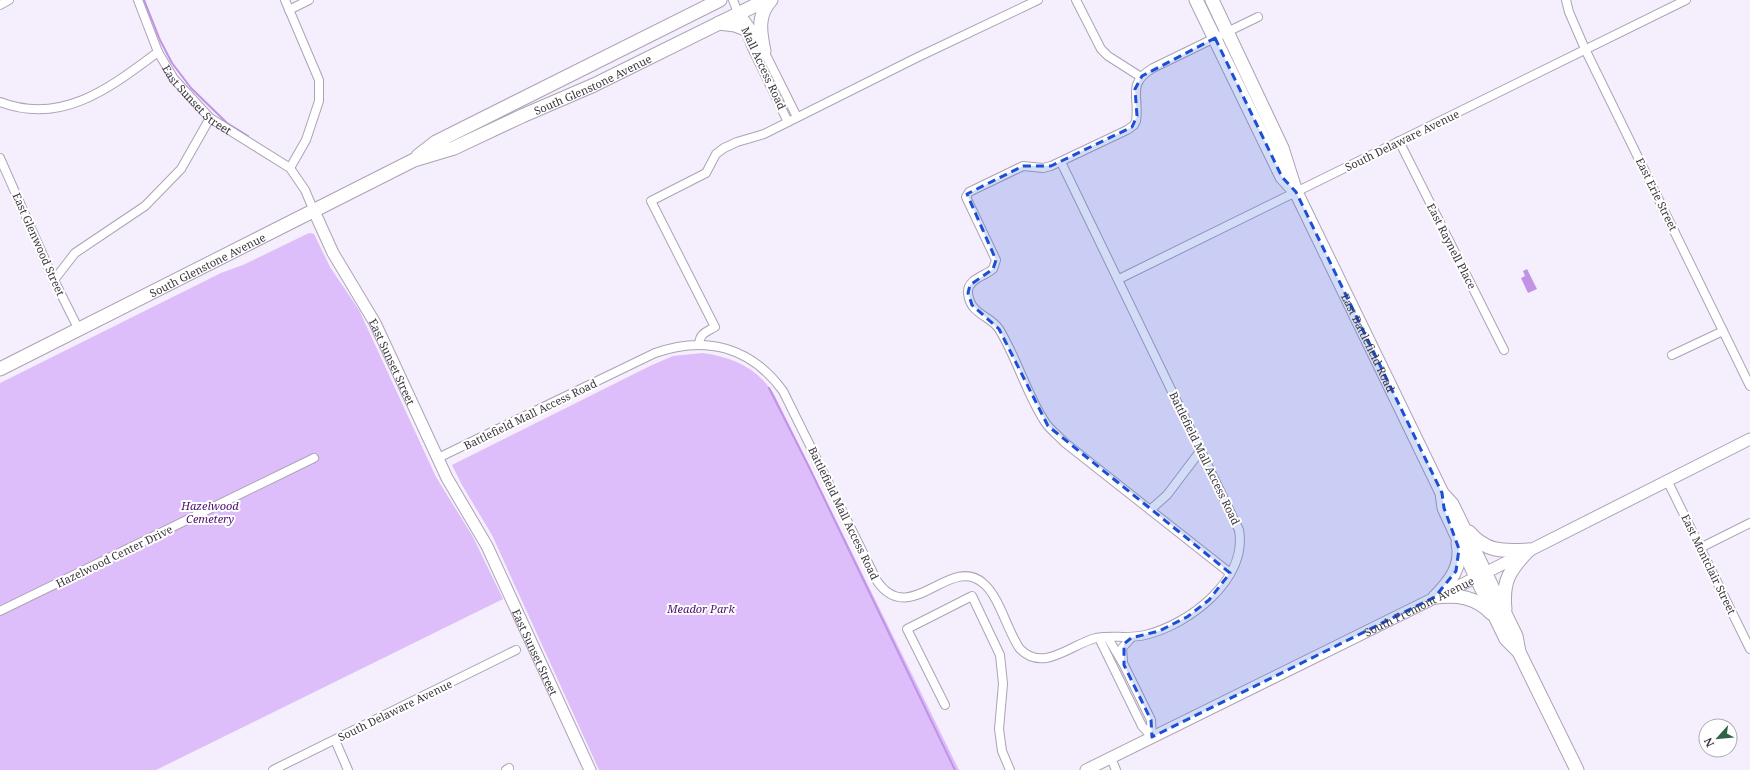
<svg xmlns="http://www.w3.org/2000/svg" width="1750" height="770" font-family="'Noto Serif',serif">
  <rect width="100%" height="100%" fill="#f5eefd"/>
  <!-- green -->
  <path fill="#ddbdfa" d="M309,233L314,234L330,267L359,310L436,477L473,537L503,599L156,770H0V383L221,273L243,265Z
    M703,353C733,357 757,368 774,394L959,770H599L492,535L462,485L452,465L650,366L673,356Z"/>
  <!-- water -->
  <path fill="#c093e6" d="M1527,269L1537,289L1528,293L1521,278L1525,276L1523,271Z"/>
  <g fill="none" stroke-linecap="round" stroke-linejoin="round">
    <!-- stream -->
    <path stroke="#c093e6" stroke-width="2" d="M144,0L160,40L172,63L191,88L227,123L248,136
      M769,388L808,465L955,770"/>
    <!-- minor casing -->
    <g stroke="#aca3b4" stroke-width="10">
      <g id="minor">
        <path id="s1" d="M138,0L158,52L174,79L210,118L290,168L305,190L314,211"/>
        <path d="M285,0L319,80V101L306,140L290,168"/>
        <path d="M733,0L752,48L788,122"/>
        <path d="M1076,0L1101,49L1108,56L1141,77"/>
        <path d="M1566,0L1569,12L1585,49L1750,386"/>
        <path d="M0,5L9,0"/>
        <path d="M289,10L309,0"/>
        <path d="M742,15L756,35L797,117"/>
        <path d="M0,102C62,126 111,87 158,52"/>
        <path d="M1399,141L1504,350"/>
        <path d="M0,158L54,280L79,330"/>
        <path d="M1119,279L1686,0"/>
        <path d="M54,280L75,253L145,206L181,169L210,118"/>
        <path d="M699,344C700,333 706,332 715,327L651,201L706,173L716,154L724,148L737,142L764,134L916,58L1038,0"/>
        <path d="M1672,355L1723,331"/>
        <path d="M438,458L655,353C706,335 751,347 783,391L877,581C910,629 950,554 983,583C1000,597 1007,631 1020,649C1044,673 1071,644 1096,638C1112,635 1129,639 1145,635C1188,625 1248,580 1239,530L1061,162"/>
        <path d="M1667,480L1750,649"/>
        <path d="M1150,510L1167,495L1201,450"/>
        <path d="M1700,548L1750,523"/>
        <path d="M1230,573L1064,442C1058,435 1050,430 1045,422C1026,393 1017,358 999,329C990,315 970,315 968,293C967,279 985,276 993,269L996,260L966,197L969,192L1023,166L1043,168L1051,166L1127,130L1134,125L1136,121C1140,97 1126,84 1153,68L1258,17"/>
        <path d="M0,611L314,458"/>
        <path d="M1099,638L1142,726L1152,737"/>
        <path d="M1108,638L1124,665L1151,720L1152,737"/>
        <path d="M1123,660L1122,648L1131,638"/>
        <path d="M945,705L907,629L972,596L1000,655L1003,684L999,729L1002,751L1010,770"/>
        <path d="M335,740L348,770"/>
        <path d="M1111,758L1116,770"/>
        <path d="M273,770L516,650"/>
        <path d="M506,770L509,768"/>
      </g>
    </g>
    <!-- secondary casing -->
    <g stroke="#aca3b4" stroke-width="13">
      <g id="secondary">
        <path id="s2" d="M314,211L333,253L375,323L447,478L487,546L590,770"/>
        <path id="s3" d="M1086,770L1485,573L1750,439"/>
      </g>
    </g>
    <!-- primary casing -->
    <g stroke="#aca3b4" stroke-width="15">
      <g id="primary">
        <path d="M1196,0L1282,177L1293,189"/>
        <path id="s4" d="M1212,0L1282,148L1296,192L1442,493L1444,508L1476,577L1506,639L1519,652"/>
        <path d="M719,23L735,25L745,29"/>
        <path d="M764,51C760,32 757,15 771,0"/>
        <path d="M418,156L436,142L720,0"/>
        <path id="s5" d="M0,369L414,160L454,148L522,116L594,85L766,0"/>
        <path d="M1442,493L1452,504L1516,636L1519,652L1577,770"/>
        <path d="M1469,532C1487,553 1504,551 1529,550"/>
        <path d="M1435,597C1450,582 1463,566 1458,543"/>
        <path d="M1435,597C1457,595 1475,596 1491,613"/>
        <path d="M1505,609C1502,581 1510,569 1529,550"/>
      </g>
    </g>
    <!-- minor -->
    <use href="#minor" stroke="#fff" stroke-width="8"/>
    <!-- secondary -->
    <use href="#secondary" stroke="#fff" stroke-width="11"/>
    <!-- primary -->
    <use href="#primary" stroke="#fff" stroke-width="13"/>
  </g>
  <!-- marked area -->
  <path fill="#1d4ed8" fill-opacity="0.2" stroke="#1d4ed8" stroke-width="3" stroke-dasharray="8 5" stroke-linejoin="round" d="M1215,38L1282,177L1296,192L1442,493L1444,508L1459,549L1456,571L1435,597L1152,737L1151,720L1124,665V644L1131,638L1159,631L1187,617L1209,600L1230,573L1048,426L999,329L972,305L968,293L970,285L993,269L996,260L967,194L1023,166H1051L1132,127L1137,116L1135,89L1142,76Z"/>
  <g text-anchor="middle" dominant-baseline="central" stroke-width="4" stroke-linejoin="round" paint-order="stroke">
    <!-- street labels -->
    <g font-size="11" fill="#3a363d" stroke="#fff">
      <text transform="translate(764 68) rotate(65)">Mall Access Road</text>
      <text stroke="none"><textPath href="#s5" startOffset="658">South Glenstone Avenue</textPath></text>
      <text stroke="none"><textPath href="#s1" startOffset="118">East Sunset Street</textPath></text>
      <text transform="translate(1402 140) rotate(-26)">South Delaware Avenue</text>
      <text transform="translate(1657 194) rotate(64)">East Erie Street</text>
      <text transform="translate(39 244) rotate(66)">East Glenwood Street</text>
      <text transform="translate(1452 246) rotate(63)">East Raynell Place</text>
      <text stroke="none"><textPath href="#s5" startOffset="232">South Glenstone Avenue</textPath></text>
      <text stroke="none"><textPath href="#s4" startOffset="377">East Battlefield Road</textPath></text>
      <text stroke="none"><textPath href="#s2" startOffset="170">East Sunset Street</textPath></text>
      <text transform="translate(530 414) rotate(-26)">Battlefield Mall Access Road</text>
      <text transform="translate(1205 458) rotate(64)">Battlefield Mall Access Road</text>
      <text transform="translate(844 513) rotate(64)">Battlefield Mall Access Road</text>
      <text transform="translate(114 556) rotate(-26)">Hazelwood Center Drive</text>
      <text transform="translate(1709 564) rotate(64)">East Montclair Street</text>
      <text stroke="none"><textPath href="#s3" startOffset="371">South Fremont Avenue</textPath></text>
      <text stroke="none"><textPath href="#s2" startOffset="494">East Sunset Street</textPath></text>
      <text transform="translate(395 710) rotate(-26)">South Delaware Avenue</text>
    </g>
    <!-- park labels -->
    <g font-size="11" font-style="italic" fill="#4c0c70" stroke="#fff">
      <text x="210" y="505">Hazelwood<tspan x="210" dy="13">Cemetery</tspan></text>
      <text x="701" y="608">Meador Park</text>
    </g>
  </g>
  <!-- north arrow -->
  <g transform="translate(1718 738) rotate(243)"><circle r="19" fill="#ffffff" stroke="#b0afb1"/>
  <path d="M0-3L7 15L0 10L-7 15Z" fill="#306449"/>
  <text y="-6" font-size="11" font-weight="bold" text-anchor="middle" fill="#3a363d">N</text>
  </g>
</svg>
